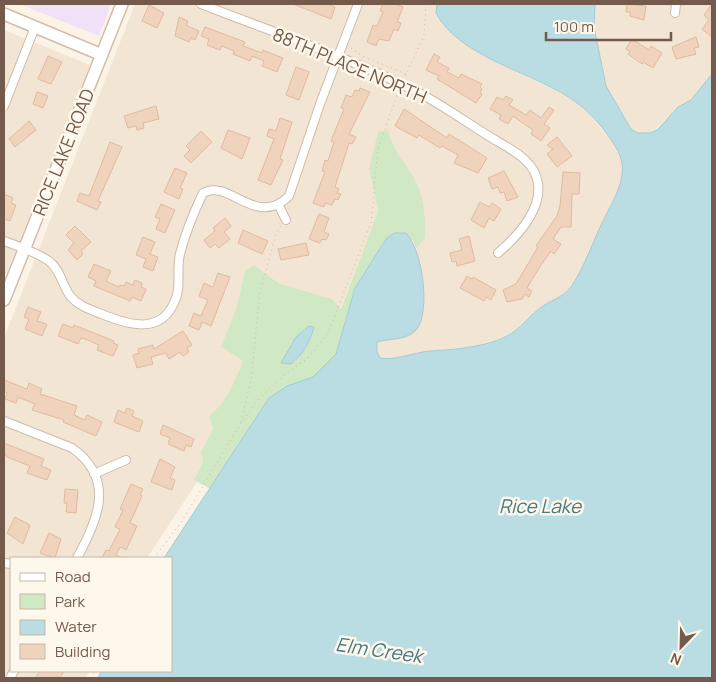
<svg xmlns="http://www.w3.org/2000/svg" width="716" height="682" font-family="Manrope,sans-serif">
  <rect width="100%" height="100%" fill="#fbf3e5"/>
  <!-- residential -->
  <path fill="#f3e5d3" d="M135,4H437L436,13L454,36L514,71L555,90L577,103L590,115L616,147L622,160L624,174L618,192L580,272L569,289L558,298L542,306L515,331L498,339L476,346L429,351L389,360L380,358L377,352V342L399,338L424,287L416,249L425,238L405,168L396,153L388,131L369,169L378,211L340,310L280,284L254,265L245,271L236,309L221,347L243,361L229,395L219,408L209,416L213,429L201,452L203,462L194,480L197,482L147,558H11V671H89L86,678H4V338Z
    M595,4H712V74L691,100L678,107L651,133H638L631,129L606,86L594,27Z
    M4,30L90,65L4,280Z"/>
  <!-- education -->
  <path fill="#f0e1f8" d="M19,4H111L99,36Z"/>
  <!-- green -->
  <path fill="#d1e8c4" d="M388,130C395,157 411,167 419,189C425,205 425,221 425,238L416,249L413,240L386,239L355,288L336,354L313,377L287,386L269,398L210,489L194,480L203,462L201,452L213,429L209,416C228,401 234,382 243,361L221,347L236,309L245,271L254,265L280,284L332,299L341,309L378,211L369,169L378,132Z"/>
  <!-- water -->
  <path fill="#badde4" stroke="#a1ccd5" d="M437,4H595L594,27L606,86L631,129L638,133H651L658,129L678,107L691,100L712,74V678H98L101,671H171V558H164L269,398L287,386L313,377L336,354L355,288L386,239L394,233H406C422,249 431,309 417,329C407,341 390,338 377,342V352L380,358C395,361 415,352 431,351C458,349 492,347 515,331C524,324 531,315 540,308C550,300 563,298 571,287C585,266 593,241 604,219C616,195 632,171 615,146C605,130 592,114 577,103C538,73 460,59 436,13Z
    M309,326L314,327C310,342 303,354 291,364L281,363L296,337Z"/>
  <!-- building -->
  <path fill="#f0d3bd" stroke="#e1ba9f" d="M293,4H327L335,7L331,19Z
    M383,4H395L403,7L397,22L401,23L398,31L394,29L389,41L379,39L376,46L367,42L373,25L377,26L383,12L380,11Z
    M627,4L646,6L644,20L630,16V12H626Z
    M712,4V37L702,29L709,20L704,15Z
    M149,5L164,13L157,28L142,21Z
    M179,17L188,21L186,25L199,31L195,40L191,38L189,42L175,36Z
    M205,27L245,42L243,46L262,53L263,50L283,58L277,72L262,66L264,61L252,56L250,61L233,54L234,51L222,46L220,50L207,45L209,39L201,36Z
    M696,37L699,47L694,48L696,54L676,59L672,47Z
    M632,39L649,50L651,46L662,53L653,68L643,62L642,64L628,54L630,52L626,49Z
    M434,54L440,57L437,62L449,68L447,72L459,78L461,74L482,84L480,87L482,89L480,93L482,94L476,103L437,79L439,76L426,70Z
    M48,56L62,62L51,84L38,79Z
    M296,67L309,72L299,100L286,95Z
    M360,88L370,92L349,134L356,137L352,144L349,143L335,187L339,189L337,193L341,194L338,200L335,199L332,205L325,203L324,207L313,203L325,172L322,171L325,160L328,161L334,142L331,141L344,109L341,108L346,95L352,97L355,90L359,91Z
    M37,92L48,96L43,108L33,104Z
    M506,96L513,100L509,105L526,115L530,110L541,118L549,107L554,110L544,124L550,128L541,141L531,134L533,130L513,116L508,124L499,119L501,115L490,109L497,97L503,100Z
    M156,106L159,119L143,123L144,128L137,130L136,126L128,128L124,116Z
    M404,109L447,138L449,134L487,158L478,173L454,163L458,155L442,146L440,148L419,135L417,138L395,126Z
    M280,118L292,122L280,159L283,160L271,185L258,180L274,139L267,136L269,129L276,131Z
    M29,121L36,130L15,147L9,139Z
    M228,130L250,138L242,159L221,148Z
    M201,131L212,142L191,163L184,156L190,150L186,146Z
    M557,137L572,156L557,167L547,154L553,149L547,145Z
    M110,142L122,147L98,201L101,202L97,210L77,201L80,193L89,196Z
    M175,168L187,173L180,188L183,189L179,199L164,192Z
    M504,171L518,197L507,201L504,192L500,193L498,187L492,189L488,178Z
    M563,172L580,173L579,194H572L571,227H561L553,239L561,244L554,254L551,251L541,265L527,288L532,291L529,297L525,294L522,299L507,302L503,290L516,284L538,247L536,246L557,216L560,206Z
    M4,194L13,198L11,203L16,205L10,221L4,219Z
    M480,202L489,207L492,203L501,209L494,221L489,218L484,228L471,220Z
    M161,204L175,210L165,233L156,229L160,219L155,217Z
    M319,214L329,218L324,232L329,234L326,240L322,239L320,243L309,239Z
    M225,218L231,226L224,232L230,239L219,248L215,244L210,248L204,240L215,231L213,228Z
    M75,226L91,242L81,251L83,254L77,260L68,250L74,243L66,235Z
    M243,230L268,241L262,254L238,243Z
    M469,236L475,261L457,266L456,261L452,262L450,253L462,250L459,239Z
    M143,237L155,242L150,254L158,257L153,271L143,267L146,259L136,255Z
    M306,243L309,255L281,260L278,249Z
    M94,264L111,271L106,281L119,287L120,285L124,286L126,282L133,285L135,280L142,283L141,287L146,289L141,301L132,297L130,301L94,286L96,281L88,277Z
    M218,273L230,277L211,326L202,322L199,330L189,326L194,313L201,316L208,300L199,296L204,283L213,287Z
    M467,276L472,279L473,277L496,290L491,300L486,297L484,301L460,288Z
    M28,307L41,312L37,321L47,324L42,336L25,329L29,319L24,317Z
    M63,324L73,328L74,325L114,341L113,343L118,345L113,356L97,350L99,345L85,339L81,338L78,344L58,336Z
    M183,331L192,345L187,348L189,352L183,356L180,352L169,359L166,353L151,357L153,364L137,368L133,355L139,353L138,349L153,345L154,349Z
    M4,380L27,389L29,383L42,389L40,394L77,406L74,415L85,420L87,415L102,422L96,436L63,422L64,420L32,410L35,404L18,397L16,403L5,399L7,393L4,391Z
    M127,408L134,411L132,416L143,421L139,432L114,422L118,410L125,413Z
    M163,425L194,439L191,447L186,445L184,451L168,444L170,438L160,434Z
    M4,443L44,459L41,466L51,470L47,480L27,473L30,466L7,457L4,453Z
    M160,459L175,467L170,478L175,480L172,490L151,482Z
    M131,484L143,489L140,495L142,496L130,523L137,526L126,550L120,547L116,555L123,558H102L106,550L109,551L120,529L115,527L123,510L120,509Z
    M65,489L78,490L76,513L66,512L67,503H64Z
    M15,517L30,525L23,544L7,533Z
    M49,533L61,539L55,558L40,553Z
    M40,671H64L60,678H35Z"/>
  <g fill="none" stroke-linecap="round" stroke-linejoin="round">
    <!-- street casing -->
    <g stroke="#ccbbac" stroke-width="10">
      <path id="street" d="M201,4C275,33 352,58 423,95C445,107 466,122 487,135C504,146 529,156 536,176C547,205 518,236 498,253
        M675,13L676,4
        M4,106L35,27
        M279,206L286,220
        M4,241C18,246 36,252 49,261C61,270 62,286 71,297C80,307 92,310 104,315C129,325 160,334 174,303C182,288 176,270 180,254C185,234 194,212 203,193C229,178 256,229 289,196L320,104L358,4
        M4,421L72,448C116,479 98,520 77,558
        M94,474L126,460
        M4,563L11,564
        M10,678L14,671"/>
    </g>
    <!-- secondary casing -->
    <g stroke="#d1bdac" stroke-width="14">
      <path id="secondary" d="M4,14L102,55
        M4,300L122,4"/>
    </g>
    <!-- path -->
    <path stroke="#d4b6a1" stroke-width="1" stroke-dasharray="1 4" stroke-linecap="butt" d="M351,48L362,56L406,74
      M405,76L424,36L426,4
      M241,422L251,380L260,292L276,234L281,226
      M154,558L182,521L239,426L257,401L284,375L307,359L328,333L371,223L378,149L398,93
      M92,678L94,671"/>
    <!-- street -->
    <use href="#street" stroke="#fff" stroke-width="8"/>
    <!-- secondary -->
    <use href="#secondary" stroke="#fff" stroke-width="11"/>
  </g>
  <g text-anchor="middle" dominant-baseline="central" stroke-width="5" stroke-linejoin="round" paint-order="stroke">
    <!-- street labels -->
    <g font-size="18" fill="#735a4b" stroke="#fef7eb">
      <text transform="translate(350 65) rotate(23)">88TH PLACE NORTH</text>
      <text transform="translate(63 152) rotate(-68)">RICE LAKE ROAD</text>
    </g>
    <!-- water labels -->
    <g font-size="19" font-style="italic" fill="#467985" stroke="#fef7eb">
      <text x="540" y="506">Rice Lake</text>
      <text transform="translate(379 650) rotate(8)">Elm Creek</text>
    </g>
  </g>
  <!-- border -->
  <rect width="716" height="682" fill="none" stroke="#735a4b" stroke-width="10"/>
  <!-- legend -->
  <rect x="10" y="557" width="162" height="115" fill="#fef7eb" stroke="#c6b8ab"/>
  <rect x="20" y="573" width="25" height="8" fill="#ffffff" stroke="#c6b8ab"/>
  <text x="55" y="582" font-size="15" fill="#735a4b">Road</text>
  <rect x="20" y="594" width="25" height="15" fill="#d1e8c4" stroke="#c6b8ab"/>
  <text x="55" y="607" font-size="15" fill="#735a4b">Park</text>
  <rect x="20" y="620" width="25" height="15" fill="#badde4" stroke="#c6b8ab"/>
  <text x="55" y="632" font-size="15" fill="#735a4b">Water</text>
  <rect x="20" y="644" width="25" height="15" fill="#f0d3bd" stroke="#c6b8ab"/>
  <text x="55" y="657" font-size="15" fill="#735a4b">Building</text>
  <!-- north arrow -->
  <g transform="translate(681 647) rotate(203)" stroke="#fef7eb" stroke-width="4" paint-order="stroke">
  <path d="M0-4L9 19L0 12L-9 19Z" fill="#735a4b"/>
  <text y="-8" font-size="14" font-weight="bold" text-anchor="middle" fill="#735a4b">N</text>
  </g>
  <!-- scale -->
  <path d="M546 32v8h125v-8" fill="none" stroke="#735a4b" stroke-width="2.5"/>
  <text x="554" y="32" font-size="15" fill="#735a4b" stroke="#fef7eb" stroke-width="4" paint-order="stroke">100 m</text>
</svg>
